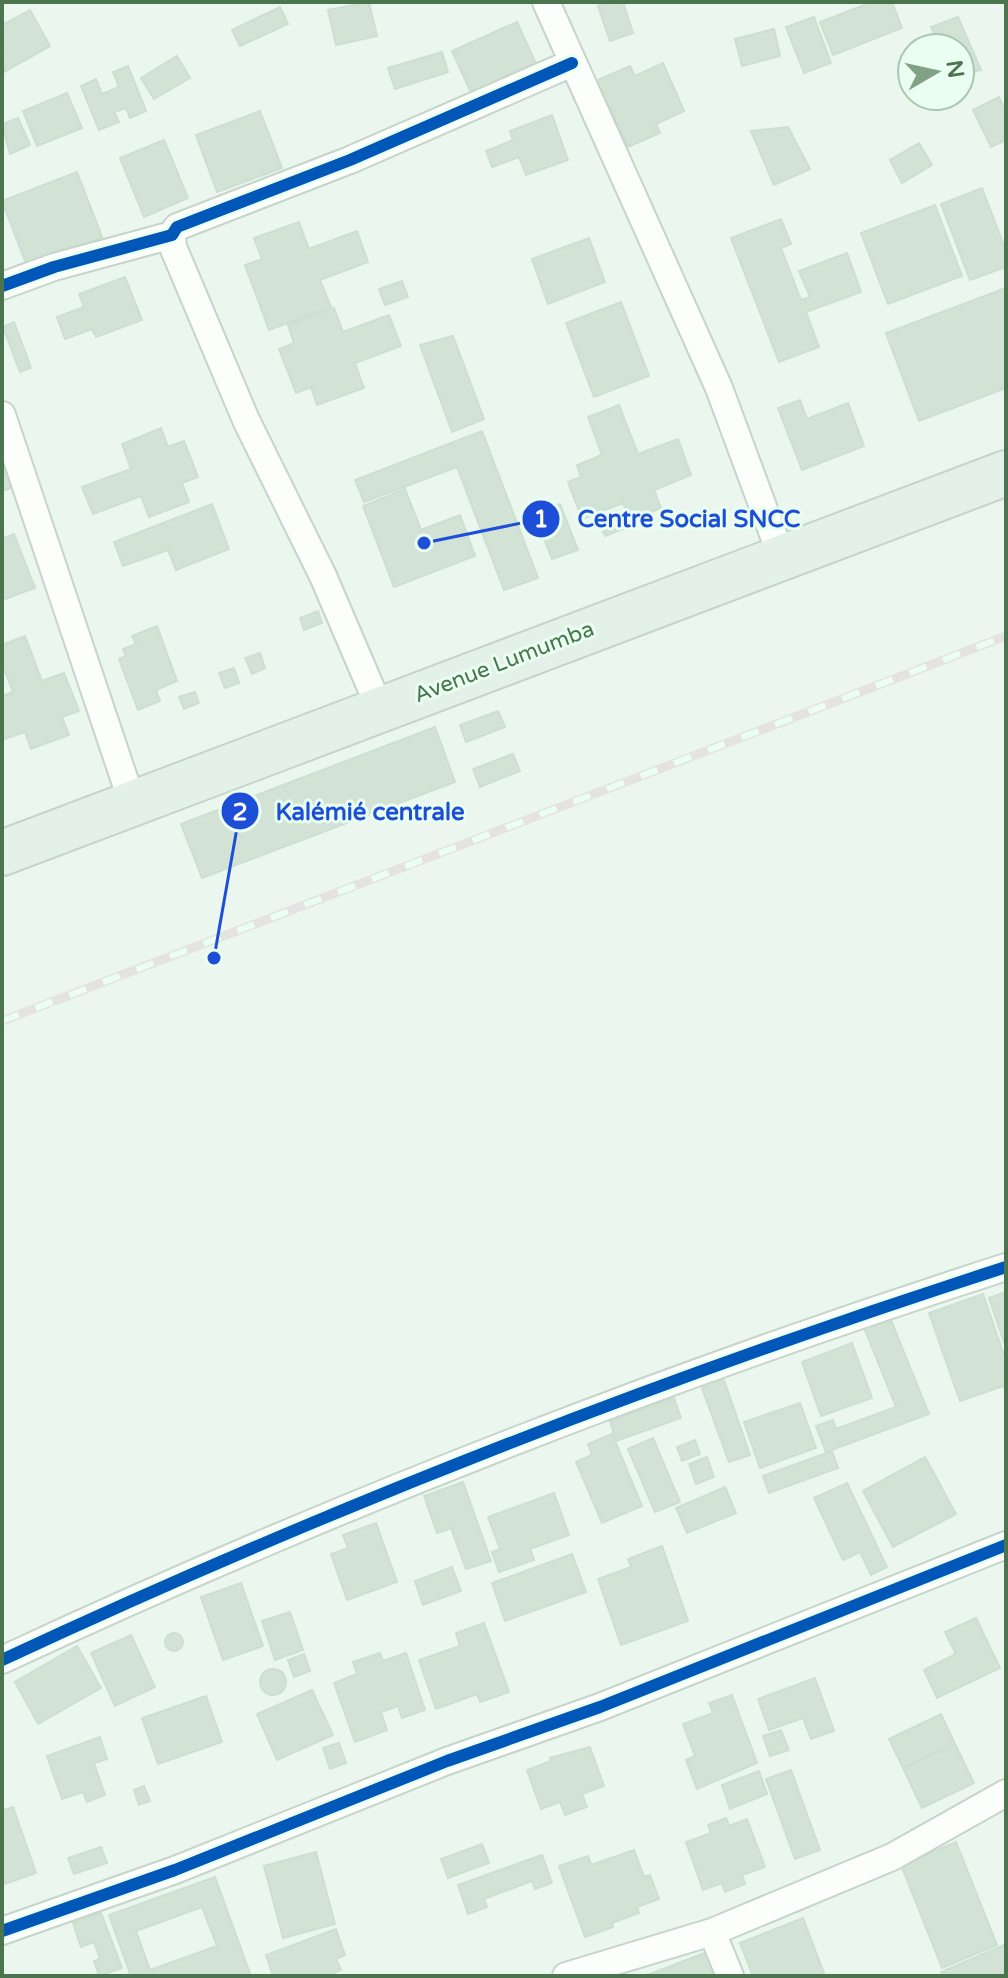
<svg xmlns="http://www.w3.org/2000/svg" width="1008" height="1978" font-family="'Varela Round',sans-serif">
  <rect width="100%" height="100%" fill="#eaf6ee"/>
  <!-- building -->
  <path fill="#d2e3d5" stroke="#ccdfd0" stroke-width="2" fill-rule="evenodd" d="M369,2L377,36L336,45L328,10Z
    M608,2H623L633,33L610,41L598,6Z
    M872,2H892L902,28L833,55L820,22Z
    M280,7L288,24L240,46L232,30Z
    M30,10L50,46L4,72L2,25Z
    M814,17L831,63L804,73L786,27Z
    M958,17L981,70L960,75V48H942L931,27Z
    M517,22L538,68L473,97L452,51Z
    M774,29L780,56L742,66L735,39Z
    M442,52L448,72L395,89L388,68Z
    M177,56L190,78L154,99L141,78Z
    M663,63L684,111L656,124L660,133L628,147L607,101L601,104L591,83L630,66L635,76Z
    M128,66L146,111L130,118L126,108L114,112L119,122L99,130L81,86L96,79L102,94L119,87L113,72Z
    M67,93L82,128L37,146L23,111Z
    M999,97L1006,112V140L991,147L973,110Z
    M260,111L282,168L217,192L196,135Z
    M552,115L568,160L526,175L519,157L492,167L486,151L513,140L510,131Z
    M18,118L30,145L10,154L2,124Z
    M788,127L810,169L774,185L751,131Z
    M164,140L188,198L144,217L120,158Z
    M919,143L932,165L902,183L890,160Z
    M77,172L102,237L27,266L2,201Z
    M982,188L1006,251V267L970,280L941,204Z
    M935,205L962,276L888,304L861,233Z
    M781,219L791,244L781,248L801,300L810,297L799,271L847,253L861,292L806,312L819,347L779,362L731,238Z
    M299,222L309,249L357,231L368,262L320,280L331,307L269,330L245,265L262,259L254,238Z
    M589,238L605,282L548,304L532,259Z
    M125,277L142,320L96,337L92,329L65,339L57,317L84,307L79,294Z
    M402,281L408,297L385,305L379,289Z
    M1006,288V388L919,421L886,333Z
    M621,302L649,376L594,397L566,323Z
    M334,308L343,332L389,315L401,346L355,363L364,388L317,405L311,387L296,393L279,349L294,343L288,325Z
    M14,322L31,368L20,372L3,327Z
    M453,336L484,419L452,432L420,345Z
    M800,400L807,419L848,403L864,446L802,470L778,408Z
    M619,405L638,454L678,439L691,475L654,490L661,508L630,521L623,503L582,519L568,482L581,477L577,465L602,455L588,417Z
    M161,428L168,447L184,441L198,477L182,483L189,502L149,517L141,496L93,514L82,487L131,469L122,444Z
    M482,431L538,578L504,590L457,467L364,502L355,480Z
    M2,444L17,486L2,491Z
    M405,489L421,530L460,515L475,556L394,587L363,506Z
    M212,504L229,549L176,570L168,550L123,566L114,542Z
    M560,504L578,550L552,559L534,513Z
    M616,511L623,529L605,536L598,518Z
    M14,534L35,588L2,600V539Z
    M318,611L322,623L304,630L300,618Z
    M157,626L177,681L156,690L160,701L138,710L119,659L126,656L123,649L136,644L132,636Z
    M25,636L42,681L64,673L79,711L62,717L69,735L31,749L25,732L4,739L2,734V696L13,692L2,664V645Z
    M260,653L265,668L252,674L245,658Z
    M234,668L239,683L225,688L219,673Z
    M195,692L199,703L184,709L179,697Z
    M498,711L505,727L466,742L460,725Z
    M435,727L455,782L202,878L181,824Z
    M513,754L520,771L480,787L473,769Z
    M1006,1292V1348L989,1298Z
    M983,1294L1006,1361V1385L960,1401L929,1313Z
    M889,1315L929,1414L826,1452L816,1426L833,1420L836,1429L896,1407L863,1325Z
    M852,1343L872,1398L821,1416L802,1362Z
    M724,1380L750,1455L729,1462L702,1388Z
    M674,1398L681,1418L616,1441L610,1421Z
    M800,1403L816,1448L760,1468L744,1422Z
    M612,1434L642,1506L602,1523L576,1462L592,1455L588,1444Z
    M653,1438L680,1502L655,1512L628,1449Z
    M695,1440L700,1454L682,1461L677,1447Z
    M832,1451L838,1468L769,1493L763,1476Z
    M707,1457L714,1477L696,1484L689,1464Z
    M925,1457L956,1514L893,1547L863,1491Z
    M463,1482L491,1561L466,1569L451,1528L437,1533L424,1496Z
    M847,1483L887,1567L871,1575L860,1552L843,1560L814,1498Z
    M725,1487L736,1513L687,1533L676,1508Z
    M554,1493L569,1535L530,1549L534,1560L499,1572L492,1552L500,1549L488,1517Z
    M376,1523L397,1582L347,1600L331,1554L348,1548L343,1535Z
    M662,1546L688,1621L621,1645L598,1579L631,1567L628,1559Z
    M572,1554L586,1592L505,1621L492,1583Z
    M452,1567L461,1591L423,1605L415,1581Z
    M241,1583L263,1646L223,1660L201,1597Z
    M290,1612L303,1650L275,1660L262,1621Z
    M976,1618L1000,1668L937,1698L924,1670L956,1654L945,1632Z
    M484,1623L509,1692L480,1702L477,1694L436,1709L419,1660L460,1646L456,1633Z
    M165 1642a9 9 0 1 1 18 0a9 9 0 1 1-18 0Z
    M131,1635L155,1687L115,1706L91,1653Z
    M77,1646L101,1688L38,1724L15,1682Z
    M380,1653L383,1661L406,1653L425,1710L402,1718L398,1706L381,1712L387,1730L355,1742L334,1683L357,1674L353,1662Z
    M304,1654L310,1671L294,1677L288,1660Z
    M260 1682a13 13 0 1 1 26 0a13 13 0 1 1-26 0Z
    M815,1678L834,1731L811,1739L803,1718L769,1730L758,1699Z
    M312,1690L333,1735L277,1760L257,1714Z
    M732,1695L757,1763L697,1789L686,1760L695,1756L683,1724L713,1713L709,1703Z
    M206,1696L222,1742L158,1764L142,1718Z
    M941,1714L955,1744L903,1768L889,1739Z
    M781,1730L789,1750L770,1756L763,1736Z
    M100,1737L107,1759L94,1763L105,1795L87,1802L83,1792L62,1799L47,1756Z
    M339,1743L346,1763L330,1769L323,1748Z
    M955,1744L974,1783L922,1808L903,1768Z
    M590,1747L604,1786L582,1794L587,1807L565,1815L560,1802L541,1809L527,1770L551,1761L550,1758Z
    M791,1770L820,1850L795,1859L766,1779Z
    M759,1771L767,1794L730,1809L722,1785Z
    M144,1786L150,1801L139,1805L134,1790Z
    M13,1807L36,1873L2,1885V1811Z
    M726,1818L729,1826L747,1819L765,1867L742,1875L745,1884L725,1892L722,1883L703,1890L686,1842L711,1833L708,1825Z
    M956,1842L997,1945L942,1968L901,1865Z
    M482,1844L489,1863L448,1878L441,1859Z
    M101,1847L107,1863L74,1874L68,1858Z
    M634,1850L644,1877L650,1875L659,1899L637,1907L639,1913L612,1923L613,1927L585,1937L559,1866L588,1856L591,1865Z
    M316,1852L335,1924L283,1938L264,1866Z
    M542,1855L552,1883L535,1889L532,1881L484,1899L487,1907L468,1914L458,1885Z
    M215,1877L251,1976H131L109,1915ZM202,1907L217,1946L150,1970L136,1931Z
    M101,1913L122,1968L99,1976L94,1961L100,1959L94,1942L81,1947L73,1923Z
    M803,1918L825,1976H753L740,1943Z
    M336,1929L345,1955L336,1959L341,1970L326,1976H273L266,1955Z
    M1006,1944V1976H942L941,1972Z
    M707,1952L717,1976H645Z"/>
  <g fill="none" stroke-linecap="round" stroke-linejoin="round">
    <!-- minor casing -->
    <g stroke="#c5d5c9" stroke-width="30">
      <path id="minor" d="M546,2L719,388L782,558
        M172,235L173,247L246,420L323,576L380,709
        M2,286L54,267L172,235L177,227L350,160L572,63
        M2,415L132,802
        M2,1660C328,1508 664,1377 1006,1267
        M2,1931L175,1870L447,1761L600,1707L1006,1545
        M712,1932L730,1976
        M566,1976L712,1932L892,1857L1006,1793"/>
    </g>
    <!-- trunk casing -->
    <g stroke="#c6d5c8" stroke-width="48">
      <path id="trunk" d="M2,853L1006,473"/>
    </g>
    <!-- minor -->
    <use href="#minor" stroke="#fcfefc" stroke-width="26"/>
    <!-- trunk -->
    <use href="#trunk" stroke="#e4f1e8" stroke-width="44"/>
    <!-- rail casing -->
    <g stroke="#e4e3e1" stroke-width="9">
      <path id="rail" d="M2,1021L1006,636"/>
    </g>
    <!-- rail -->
    <use href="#rail" stroke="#eafff1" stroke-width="6" stroke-dasharray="18" stroke-linecap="butt"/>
    <!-- cycleway casing -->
    <g stroke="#eafff1" stroke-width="17">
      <path id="cycleway" d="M2,286L54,267L172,235L177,227L350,160L572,63
        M2,1660C328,1508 664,1377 1006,1267
        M2,1931L175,1870L447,1761L600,1707L1006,1545"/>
    </g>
    <!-- cycleway -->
    <use href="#cycleway" stroke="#0057b8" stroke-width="12"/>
  </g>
  <g text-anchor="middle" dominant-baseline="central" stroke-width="6" stroke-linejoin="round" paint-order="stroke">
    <!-- street labels -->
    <g font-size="22" fill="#4a754e" stroke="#eafff1">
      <text transform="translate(504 662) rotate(-21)">Avenue Lumumba</text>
    </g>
  </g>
  <!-- callouts -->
  <path fill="none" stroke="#1d4ed8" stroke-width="3" d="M424 543L541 519M214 958L240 811"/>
  <g fill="#1d4ed8" stroke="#eafff1" stroke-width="3">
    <circle cx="424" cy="543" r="8"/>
    <circle cx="214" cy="958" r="8"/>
    <circle cx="541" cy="519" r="20"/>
    <circle cx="240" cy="811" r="20"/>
  </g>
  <g font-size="24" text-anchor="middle" font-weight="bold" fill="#fff">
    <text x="541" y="527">1</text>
    <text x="240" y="820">2</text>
  </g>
  <g font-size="24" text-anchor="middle" font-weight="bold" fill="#1d4ed8" stroke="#eafff1" stroke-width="6" stroke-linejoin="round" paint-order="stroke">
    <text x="689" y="527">Centre Social SNCC</text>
    <text x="370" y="820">Kalémié centrale</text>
  </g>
  <!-- border -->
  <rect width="1008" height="1978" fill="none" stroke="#4a754e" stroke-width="8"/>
  <!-- north arrow -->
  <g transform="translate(936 72) rotate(81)"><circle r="38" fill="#eafff1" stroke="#aac8b0" stroke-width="2"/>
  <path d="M0-6L14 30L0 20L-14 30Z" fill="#82a286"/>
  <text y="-12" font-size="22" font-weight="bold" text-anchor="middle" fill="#4a754e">N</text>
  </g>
</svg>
